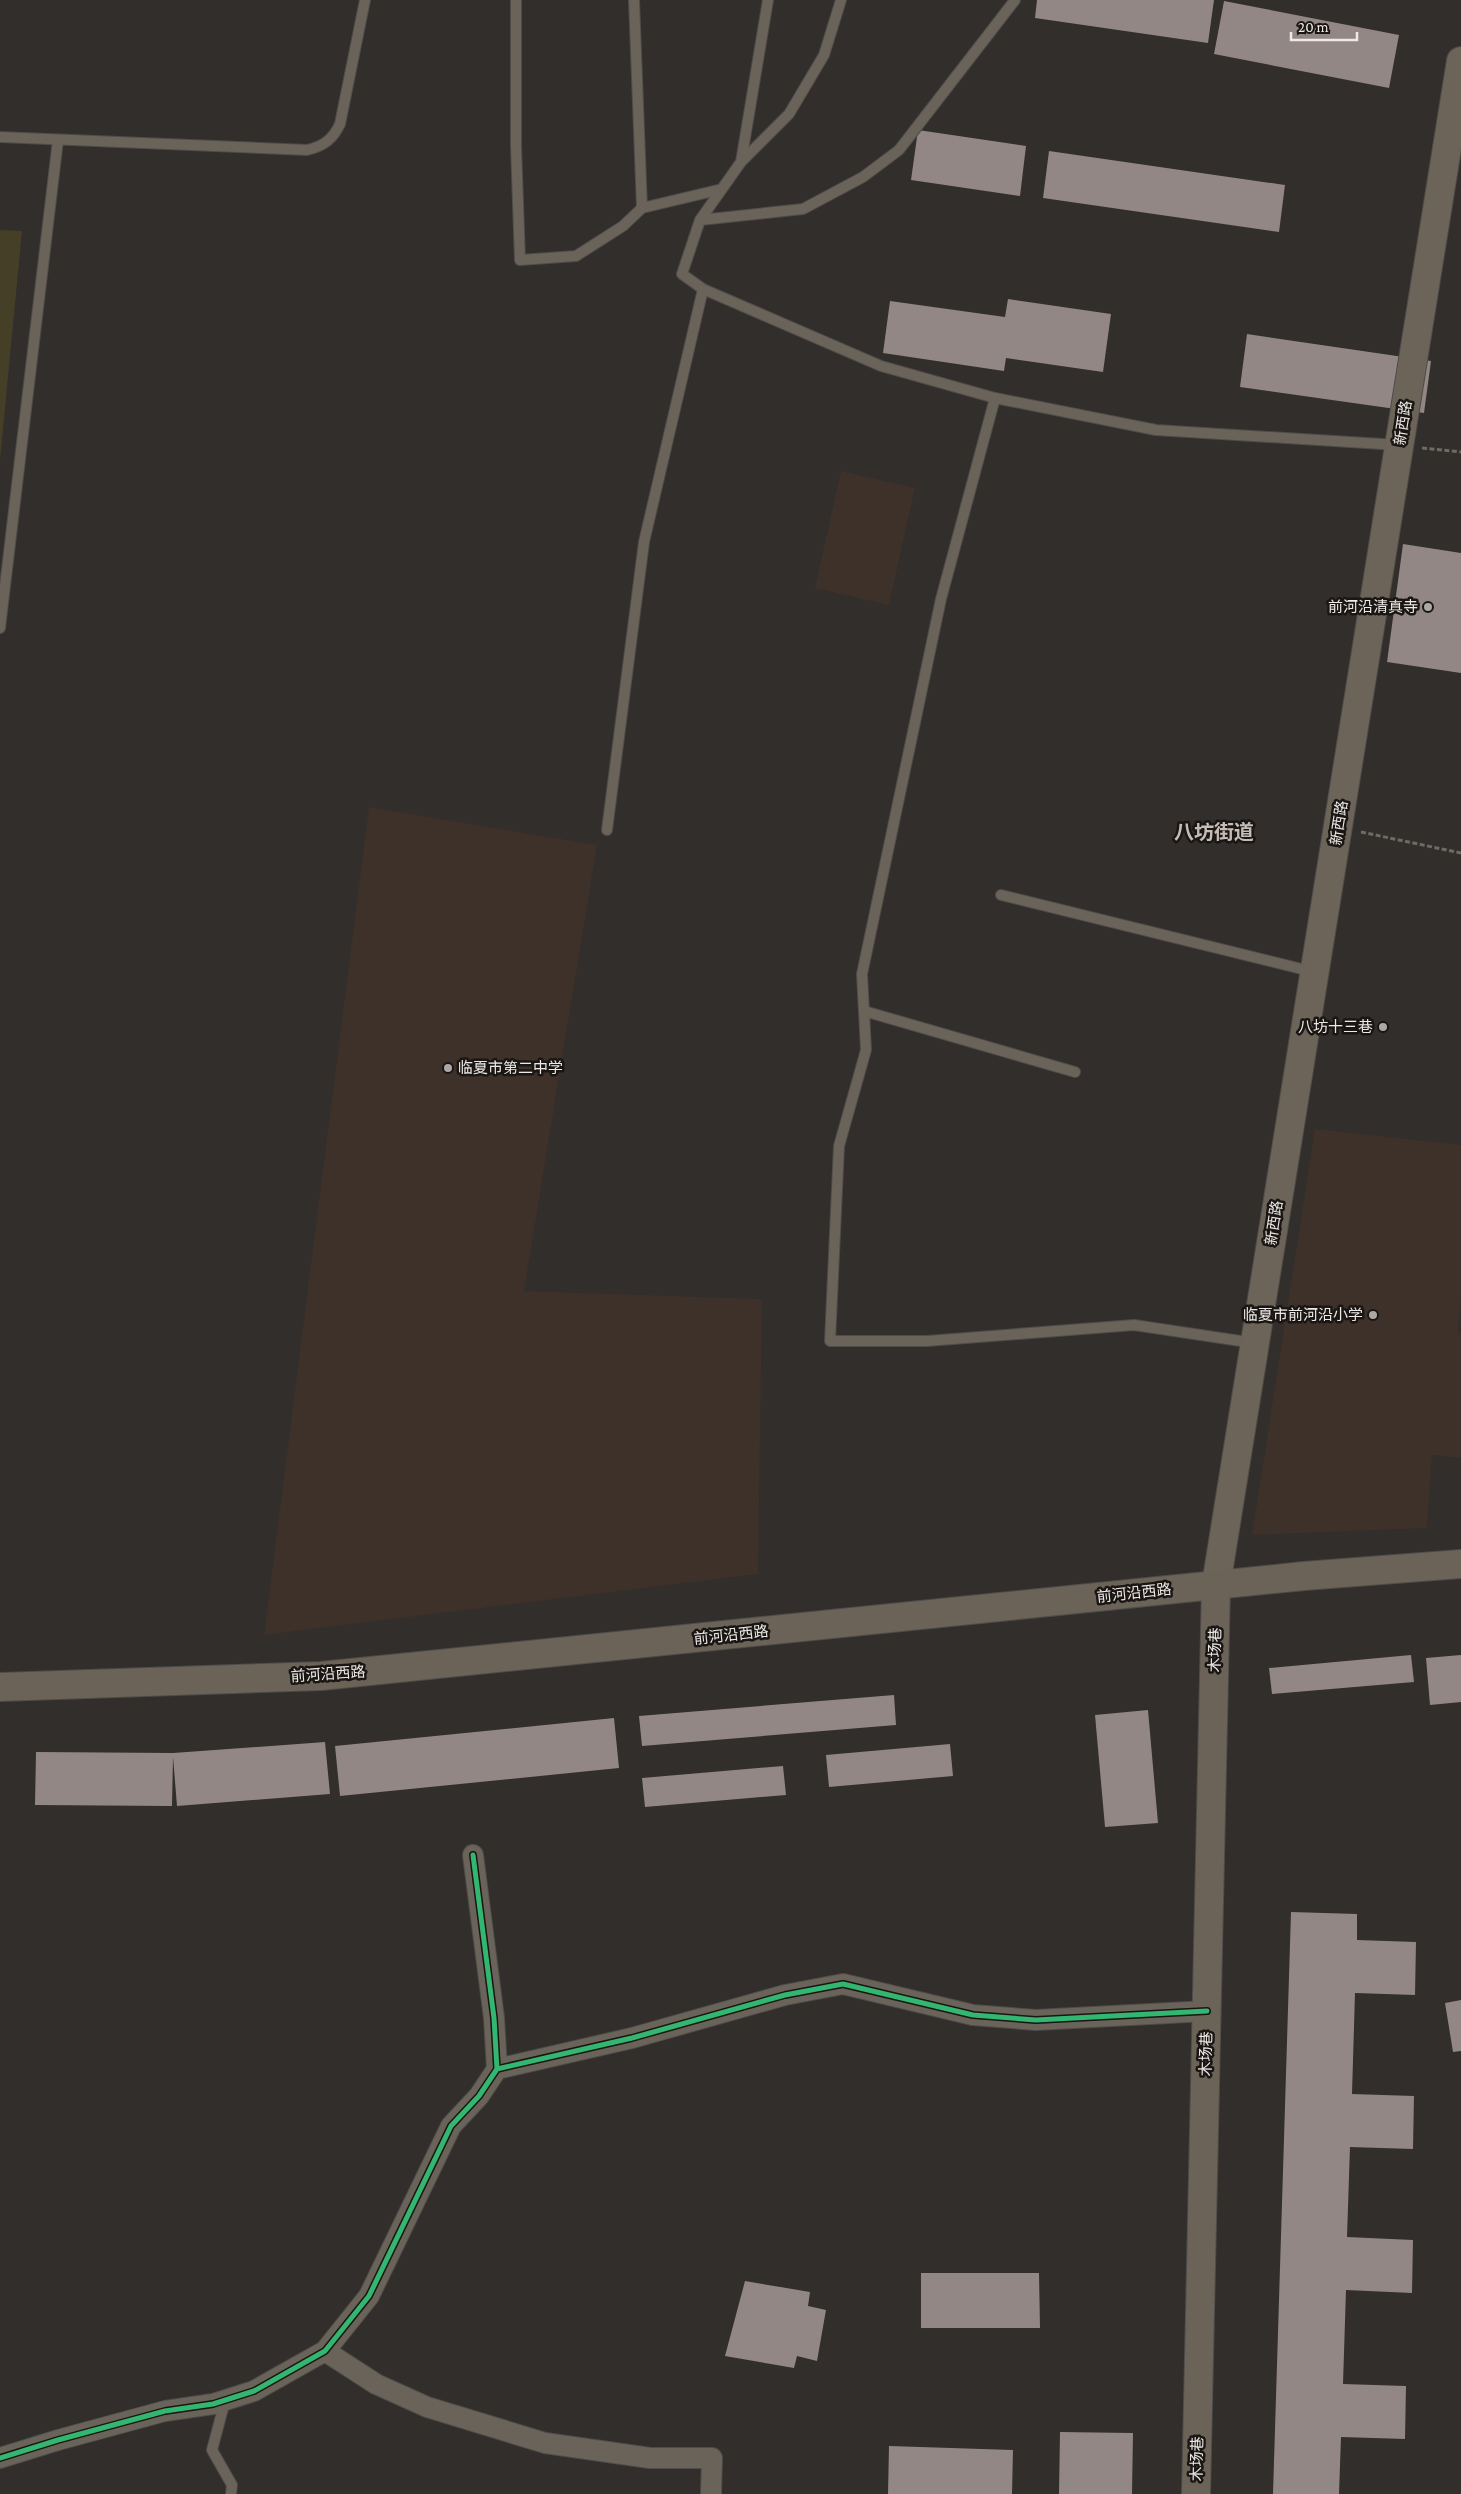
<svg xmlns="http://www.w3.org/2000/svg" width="1461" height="2494" font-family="'Crimson Pro','Noto Sans SC',serif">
  <rect width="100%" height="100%" fill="#312e2b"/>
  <!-- built -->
  <path fill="#3d312a" d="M841,471L915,488L889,605L815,588Z
    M369,807L597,845L524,1291L762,1299L758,1574L264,1635Z
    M1315,1129L1461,1145V1298L1458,1332L1461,1333V1458L1432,1455L1427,1528L1252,1535Z"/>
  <!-- green -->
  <path fill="#453f28" d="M0,230L22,231L0,460Z"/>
  <!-- building -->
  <path fill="#928784" d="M1037,0H1214L1208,43L1035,18Z
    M1224,1L1399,35L1389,88L1214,54Z
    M918,130L1026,146L1020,196L911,180Z
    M1049,151L1285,185L1279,232L1043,198Z
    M1008,299L1111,314L1103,372L1006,358L1004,371L883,353L890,301L1005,317Z
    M1247,334L1431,361L1424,413L1240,387Z
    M1403,544L1461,553V673L1387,662Z
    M1411,1655L1414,1682L1272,1694L1269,1668Z
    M1461,1655V1702L1430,1705L1426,1658Z
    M894,1695L896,1725L642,1746L639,1716Z
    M1148,1710L1158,1823L1105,1827L1095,1715Z
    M614,1718L619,1768L340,1796L335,1746Z
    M325,1742L330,1794L177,1806L173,1757L172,1806L35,1805L36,1752L173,1753Z
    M950,1744L953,1776L829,1787L826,1755Z
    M783,1766L786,1795L645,1807L642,1778Z
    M1291,1912L1357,1914V1940L1416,1942L1415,1995L1355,1993L1352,2094L1414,2096L1413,2149L1350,2147L1347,2237L1413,2240L1412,2293L1346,2290L1343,2384L1406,2386L1405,2439L1341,2437L1339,2494H1273Z
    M1461,2000V2051L1453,2052L1445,2003Z
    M921,2273H1039L1040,2328H921Z
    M745,2281L810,2292L808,2306L826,2310L817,2361L797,2356L794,2368L725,2356Z
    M1060,2432L1133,2433L1132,2494H1059Z
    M889,2446L1013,2450L1012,2494H888Z"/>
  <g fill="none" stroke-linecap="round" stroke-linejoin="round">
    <!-- lane casing -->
    <g stroke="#4e4c4a" stroke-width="12">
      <path id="lane" d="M516,0V146L520,260L576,256L623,226L642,208L722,189
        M634,0L642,208
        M841,0L824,55L789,114L741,162L700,220L682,274L703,289L881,366L995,398L1156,430L1398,445
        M0,137L307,150C324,146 333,139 340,124L365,0
        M741,162L768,0
        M700,220L803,209L863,177L899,150L1015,0
        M995,398L941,599L862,974L866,1050L839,1146L830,1341H927L1134,1325L1254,1343
        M0,628L58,140
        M607,830L644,542L703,289
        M1001,895L1314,972
        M864,1011L1075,1072
        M225,2401L212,2450L232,2485L231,2494"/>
    </g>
    <!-- street casing -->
    <g stroke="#4e4c4a" stroke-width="22">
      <path id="street" d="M497,2069L632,2038L785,1995L843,1984L973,2015L1036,2020L1207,2011
        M325,2351L376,2384L427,2407L545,2443L650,2458H712L711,2494
        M0,2458L58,2440L165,2411L213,2404L254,2391L325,2351L369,2296L451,2126L479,2096L497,2069L494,2018L473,1855"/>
    </g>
    <!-- secondary casing -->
    <g stroke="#4e4c4a" stroke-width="30">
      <path id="secondary" d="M1216,1585L1461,61"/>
    </g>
    <!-- primary casing -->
    <g stroke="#4e4c4a" stroke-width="30">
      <path id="primary" d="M0,1687L321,1676L1304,1576L1461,1564
        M1196,2494L1216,1585"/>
    </g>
    <!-- path -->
    <path stroke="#6f6a63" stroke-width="3" stroke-dasharray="5 2.5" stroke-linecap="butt" d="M1422,448L1461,452
      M1361,832L1461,853"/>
    <!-- lane -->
    <use href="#lane" stroke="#6a6359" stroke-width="10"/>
    <!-- street -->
    <use href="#street" stroke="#6a6359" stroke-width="20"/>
    <!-- secondary -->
    <use href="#secondary" stroke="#6d6459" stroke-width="28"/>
    <!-- primary -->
    <use href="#primary" stroke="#6b6358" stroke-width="28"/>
    <!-- cycleway casing -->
    <g stroke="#191614" stroke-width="8">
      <path id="cycleway" d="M497,2069L632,2038L785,1995L843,1984L973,2015L1036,2020L1207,2011
        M0,2458L58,2440L165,2411L213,2404L254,2391L325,2351L369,2296L451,2126L479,2096L497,2069L494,2018L473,1855"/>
    </g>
    <!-- cycleway -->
    <use href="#cycleway" stroke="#33b770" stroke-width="5"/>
  </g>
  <!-- markers -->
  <g fill="#aca8a5" stroke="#191614" stroke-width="2">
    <circle cx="1428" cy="607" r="5"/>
    <circle cx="1383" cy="1027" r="5"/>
    <circle cx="448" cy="1068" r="5"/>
    <circle cx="1373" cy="1315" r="5"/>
  </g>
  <g text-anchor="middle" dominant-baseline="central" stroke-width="5" stroke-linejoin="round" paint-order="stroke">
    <!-- street labels -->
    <g font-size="15" fill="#eee9e6" stroke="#191614">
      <text transform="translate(1403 423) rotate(-81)">新西路</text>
      <text transform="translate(1339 823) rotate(-81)">新西路</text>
      <text transform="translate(1274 1223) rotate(-81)">新西路</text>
      <text transform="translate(1134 1593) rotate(-6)">前河沿西路</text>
      <text transform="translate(731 1635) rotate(-6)">前河沿西路</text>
      <text transform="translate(1215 1650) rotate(-89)">木场巷</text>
      <text transform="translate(328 1674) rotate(-4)">前河沿西路</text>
      <text transform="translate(1206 2054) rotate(-89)">木场巷</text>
      <text transform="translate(1197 2459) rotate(-89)">木场巷</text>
    </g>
    <!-- poi labels -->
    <g font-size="15" fill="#eee9e6" stroke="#191614" text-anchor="end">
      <text x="1418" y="607">前河沿清真寺</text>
      <text x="1373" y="1027">八坊十三巷</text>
      <text x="458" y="1068" text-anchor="start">临夏市第二中学</text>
      <text x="1363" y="1315">临夏市前河沿小学</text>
    </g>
    <!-- district labels -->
    <g font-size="20" font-weight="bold" fill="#c6bcb6" stroke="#191614">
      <text x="1214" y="832">八坊街道</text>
    </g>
  </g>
  <!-- scale -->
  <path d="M1291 32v8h66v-8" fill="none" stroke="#eee9e6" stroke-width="2.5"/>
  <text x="1298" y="32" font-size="15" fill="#eee9e6" stroke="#191614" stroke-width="4" paint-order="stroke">20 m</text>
</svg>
